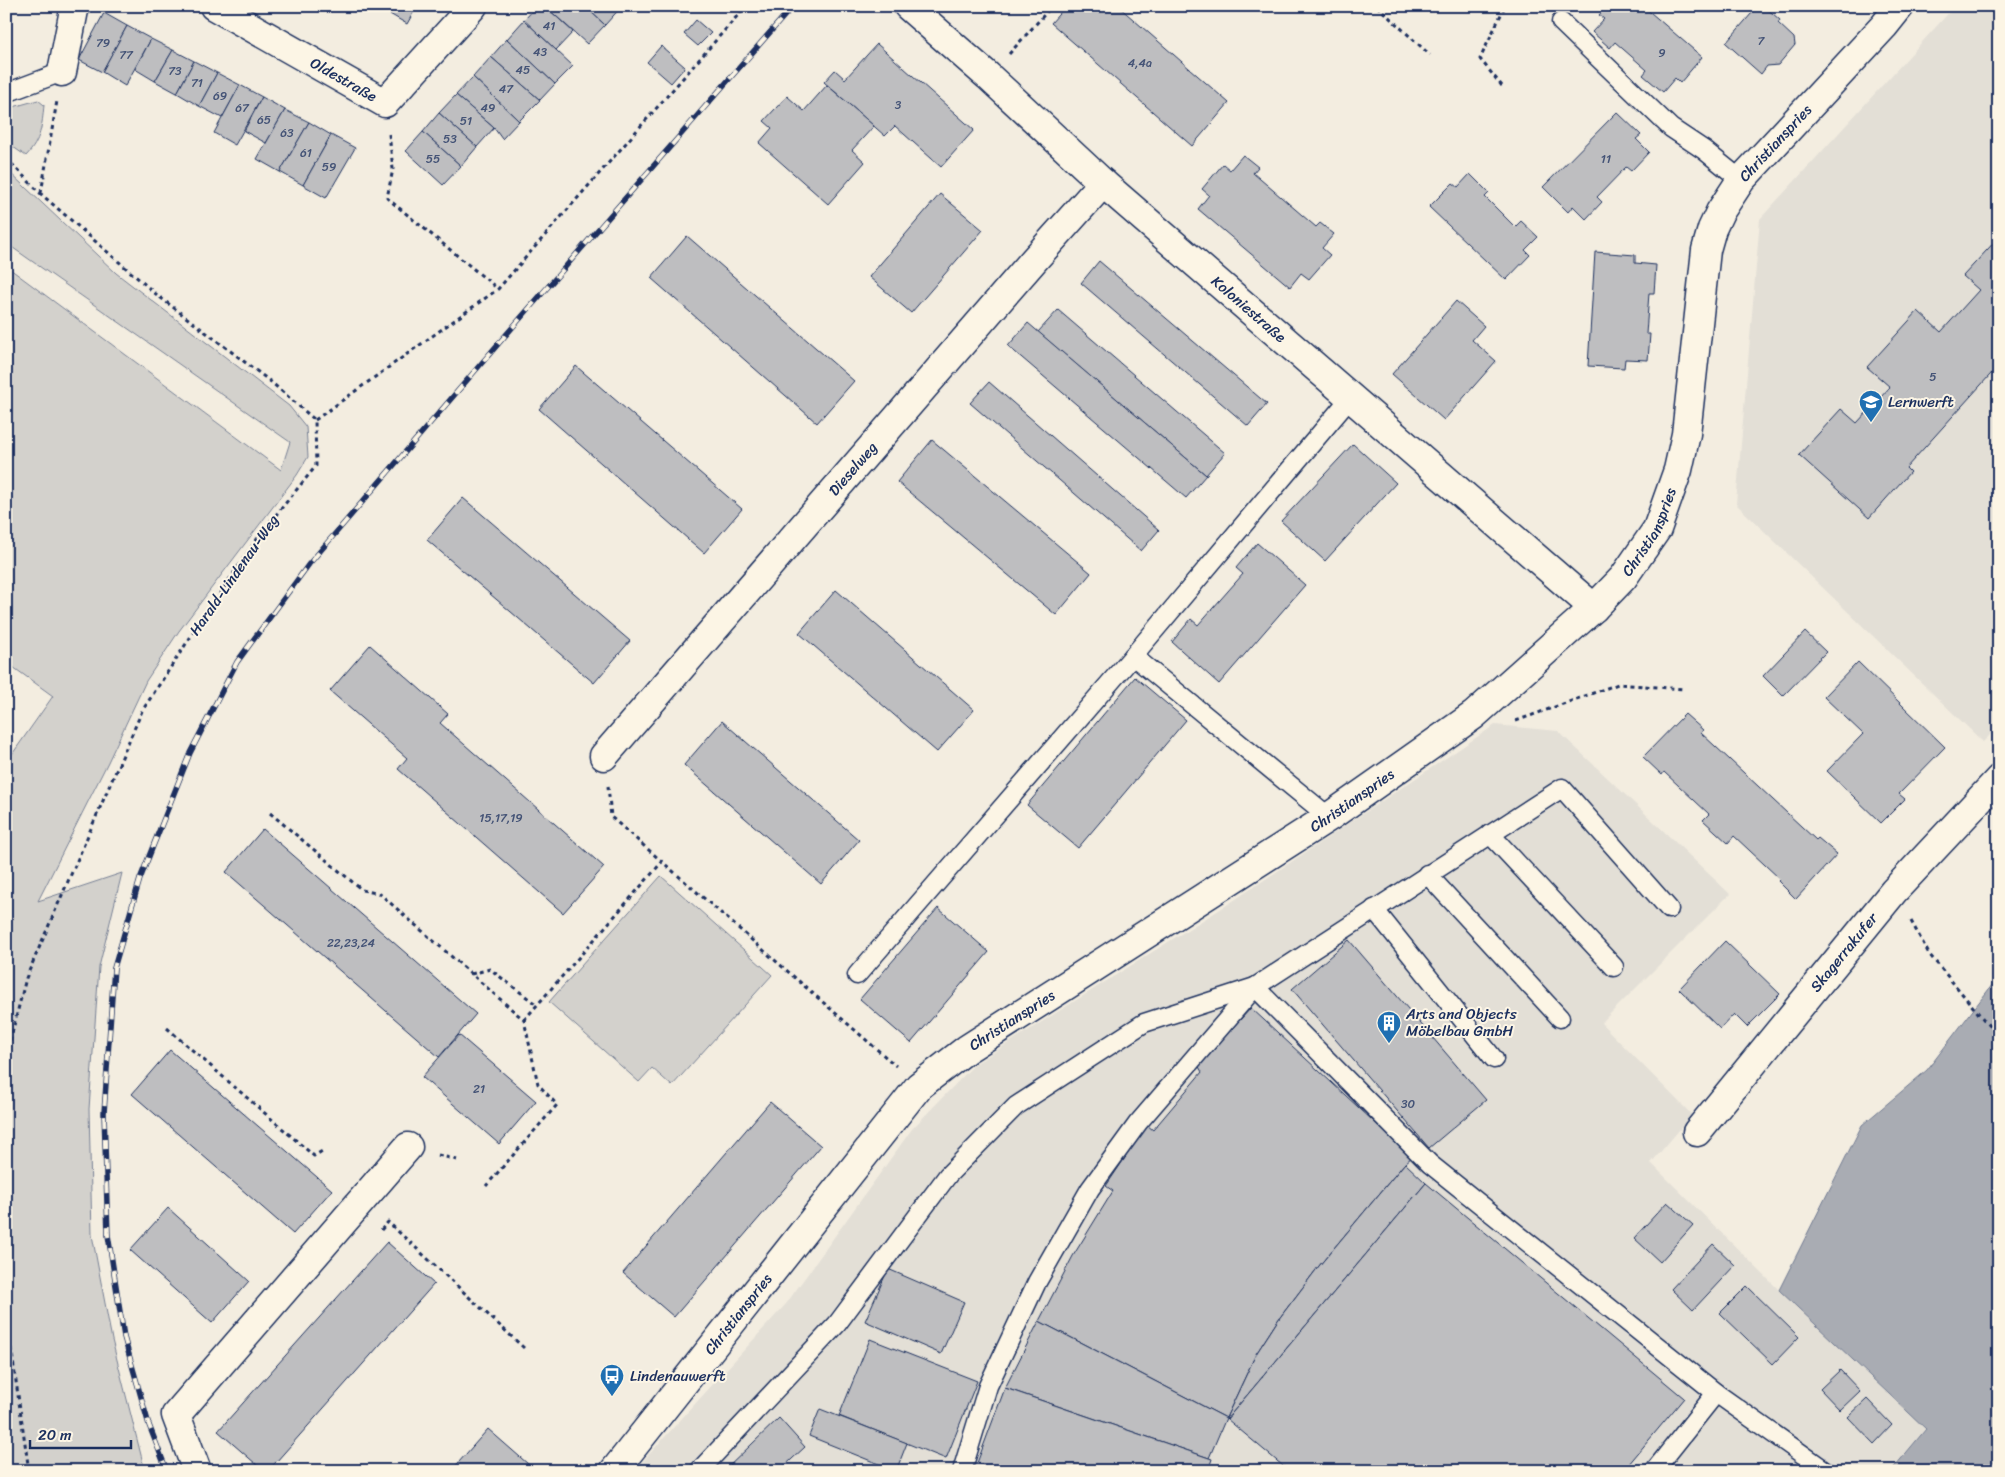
<svg xmlns="http://www.w3.org/2000/svg" width="2005" height="1477" font-family="Sriracha,sans-serif">
<rect width="100%" height="100%" fill="#f3ede0"/>
<filter id="ink" filterUnits="userSpaceOnUse"><feTurbulence type="fractalNoise" baseFrequency=".02" numOctaves="2"/><feDisplacementMap in="SourceGraphic" scale="10" xChannelSelector="R" yChannelSelector="G"/><feConvolveMatrix kernelMatrix="1 2 1 2 8 2 1 2 1" color-interpolation-filters="sRGB"/></filter>
<g filter="url(#ink)">
<g fill="#e3dfd6">
<polygon points="1955,6 1999,6 1999,726 1983,742 1736,504 1760,219"/>
<polygon points="1495,725 1558,731 1730,894 1601,1023 1692,1115 1651,1163 1779,1290 1926,1429 1891,1471 634,1471 786,1304 912,1129 975,1064 1230,903"/>
</g>
<g fill="#d3d1cc" stroke="#778095">
<path d="M38,100L44,105C42,126 41,140 26,156L6,142V109Z"/>
<polygon points="6,169 116,273 289,406 306,427 308,457 297,475 179,631 146,681 108,762 38,901 122,873 99,967 89,1109 92,1235 112,1340 145,1471 6,1471 6,763 53,696 6,662 6,266 281,470 290,442 6,243"/>
<polygon points="661,876 772,975 672,1086 652,1068 639,1082 549,1002"/>
</g>
<polygon fill="#a9acb3" stroke="#707a91" points="1999,976 1999,1471 1891,1471 1926,1429 1779,1290 1862,1125 1927,1070"/>
<g fill="#bebec0" stroke="#1b2f5e">
<polygon points="376,6 417,6 407,24"/>
<polygon points="537,6 545,6 573,32 556,50 524,20"/>
<polygon points="545,6 585,6 605,25 587,44"/>
<polygon points="585,6 622,6 605,25"/>
<polygon points="1066,6 1118,6 1229,103 1192,146 1051,23"/>
<polygon points="1607,6 1643,6 1702,57 1680,83 1675,78 1663,92 1643,75 1647,70 1615,42 1610,48 1592,32 1604,19 1599,15"/>
<polygon points="1758,6 1764,6 1780,20 1778,23 1794,38 1795,45 1778,65 1767,66 1761,74 1726,43"/>
<polygon points="1811,6 1821,6 1817,12"/>
<polygon points="104,13 127,26 102,72 79,60"/>
<polygon points="524,20 573,66 555,84 507,39"/>
<polygon points="696,20 711,33 698,46 684,34"/>
<polygon points="127,26 151,39 125,86 102,72"/>
<polygon points="151,39 173,50 155,81 135,69"/>
<polygon points="507,39 555,84 540,100 491,57"/>
<polygon points="877,44 974,130 941,167 895,126 885,136 824,82 835,70 845,79"/>
<polygon points="661,46 685,67 671,83 647,62"/>
<polygon points="173,50 194,61 177,93 155,81"/>
<polygon points="491,57 540,100 519,121 473,77"/>
<polygon points="194,61 217,73 199,106 177,93"/>
<polygon points="217,73 240,85 222,118 199,106"/>
<polygon points="473,77 519,121 502,139 494,128 456,95"/>
<polygon points="240,85 262,97 235,145 214,133"/>
<polygon points="827,85 874,126 852,150 865,162 828,204 759,143 772,128 764,121 787,96 804,111"/>
<polygon points="456,95 494,128 477,147 439,113"/>
<polygon points="262,97 285,110 266,143 244,131"/>
<polygon points="285,110 309,122 280,172 257,159"/>
<polygon points="1617,112 1641,135 1636,139 1649,152 1631,171 1626,167 1597,197 1602,202 1586,219 1573,206 1568,212 1543,187"/>
<polygon points="439,113 477,147 461,166 423,132"/>
<polygon points="309,122 331,135 303,185 280,172"/>
<polygon points="423,132 461,166 443,185 406,151"/>
<polygon points="331,135 355,148 326,198 303,185"/>
<polygon points="1243,155 1258,167 1253,173 1316,227 1320,223 1334,234 1322,248 1330,255 1309,279 1301,273 1290,287 1198,209 1209,195 1202,189 1223,164 1230,170"/>
<polygon points="1470,174 1489,193 1485,197 1515,227 1521,221 1538,237 1525,250 1530,255 1506,280 1429,207 1453,183 1458,187"/>
<polygon points="940,194 983,230 911,313 869,277"/>
<polygon points="687,236 854,381 817,423 651,278"/>
<polygon points="1999,237 1999,365 1906,468 1910,472 1869,518 1799,455 1841,409 1857,423 1890,387 1867,367 1918,311 1941,332 1979,290 1963,276"/>
<polygon points="1595,252 1635,255 1635,263 1656,265 1654,293 1649,293 1646,334 1650,334 1648,360 1625,359 1624,368 1588,366"/>
<polygon points="1099,261 1267,404 1248,426 1081,283"/>
<polygon points="1456,301 1484,326 1472,340 1496,361 1444,420 1392,374"/>
<polygon points="1058,310 1225,453 1206,475 1038,332"/>
<polygon points="1028,323 1206,475 1186,498 1008,346"/>
<polygon points="576,366 742,509 704,553 539,409"/>
<polygon points="989,382 1159,530 1141,551 970,403"/>
<polygon points="932,440 1091,573 1056,615 897,482"/>
<polygon points="1353,444 1396,483 1325,561 1281,521"/>
<polygon points="463,498 630,641 594,683 427,540"/>
<polygon points="1257,543 1305,585 1219,684 1172,642 1191,619 1198,625 1243,574 1236,568"/>
<polygon points="836,590 974,710 937,752 799,633"/>
<polygon points="1805,632 1826,652 1783,696 1763,676"/>
<polygon points="370,645 448,714 440,723 604,867 563,913 398,769 407,758 330,691"/>
<polygon points="1858,662 1945,747 1899,794 1905,799 1881,823 1827,771 1863,734 1824,697"/>
<polygon points="1135,677 1186,720 1078,848 1027,805"/>
<polygon points="1685,714 1703,730 1701,733 1816,840 1818,838 1837,854 1796,899 1778,881 1780,879 1734,836 1728,843 1703,820 1709,814 1664,772 1662,775 1643,757"/>
<polygon points="722,721 859,840 821,884 684,765"/>
<polygon points="263,829 476,1014 439,1057 226,872"/>
<polygon points="938,908 989,952 911,1043 860,999"/>
<polygon points="1349,940 1486,1100 1429,1148 1292,989"/>
<polygon points="1725,941 1780,994 1747,1027 1734,1014 1720,1029 1679,989"/>
<polygon points="1251,1008 1412,1157 1405,1163 1319,1266 1278,1320 1256,1354 1226,1418 1039,1321 1073,1256 1113,1191 1106,1186 1147,1125 1153,1130 1202,1072 1198,1065"/>
<polygon points="459,1035 536,1101 499,1144 422,1077"/>
<polygon points="170,1050 332,1190 293,1234 132,1094"/>
<polygon points="770,1102 821,1146 674,1317 623,1273"/>
<polygon points="1405,1163 1426,1183 1227,1419 1226,1418 1256,1354 1278,1320 1319,1266"/>
<polygon points="1426,1183 1684,1398 1623,1471 1289,1471 1227,1419"/>
<polygon points="1667,1202 1693,1225 1660,1262 1634,1238"/>
<polygon points="168,1208 249,1281 212,1323 130,1250"/>
<polygon points="387,1242 434,1284 268,1471 264,1471 218,1431"/>
<polygon points="1713,1244 1735,1265 1693,1310 1671,1289"/>
<polygon points="888,1269 964,1302 941,1354 865,1321"/>
<polygon points="1747,1286 1799,1337 1773,1364 1720,1313"/>
<polygon points="1039,1321 1226,1418 1209,1458 1005,1388"/>
<polygon points="870,1339 977,1381 946,1459 839,1416"/>
<polygon points="1840,1370 1860,1391 1840,1410 1820,1389"/>
<polygon points="1005,1388 1212,1459 1208,1471 999,1471 977,1463"/>
<polygon points="1867,1399 1892,1425 1874,1444 1848,1417"/>
<polygon points="820,1409 907,1443 896,1471 809,1436"/>
<polygon points="779,1418 805,1447 779,1471 724,1471"/>
<polygon points="488,1429 536,1471 451,1471"/>
</g>
<g fill="none" stroke-linecap="round" stroke-linejoin="round">
<defs>
<g id="service">
<polyline points="1561,22 1671,128 1704,150 1741,180"/>
<polyline points="6,93 62,72"/>
<polyline points="1133,656 1329,817"/>
<polyline points="1490,834 1614,967"/>
<polyline points="1427,874 1560,1018"/>
<polyline points="1374,909 1494,1059"/>
<polyline points="857,975 1133,656 1351,397"/>
<polyline points="699,1471 837,1324 948,1175 1016,1106 1144,1023 1255,987 1562,788 1669,909"/>
<polyline points="962,1471 988,1386 1037,1282 1090,1189 1138,1123 1255,987 1430,1164 1716,1393 1826,1471"/>
<polyline points="1654,1471 1716,1393"/>
</g>
<g id="minor">
<path id="s1" d="M214,6L385,103L473,6"/>
<path id="s2" d="M908,6L988,76L1103,183L1594,608"/>
<polyline points="62,72 74,10 76,6"/>
<path id="s3" d="M604,756L1034,260L1103,183"/>
<path id="s4" d="M1697,1132L1894,891L1999,779"/>
<polyline points="197,1471 176,1415 408,1147"/>
</g>
<g id="tertiary">
<path id="s5" d="M614,1471L919,1086L967,1049L1329,817L1474,715L1594,608L1623,578L1657,529L1678,470L1686,434L1706,250L1712,229L1720,212L1741,180L1884,26L1900,6"/>
</g>
</defs>
<use href="#service" stroke="#1b2f5e" stroke-width="21"/>
<use href="#minor" stroke="#1b2f5e" stroke-width="31"/>
<use href="#tertiary" stroke="#1b2f5e" stroke-width="31"/>
<g stroke="#1b2f5e" stroke-width="3" stroke-dasharray="4 4" stroke-linecap="butt">
<polyline points="1377,6 1430,55"/>
<polyline points="1009,54 1052,6"/>
<polyline points="1502,86 1480,59 1505,6"/>
<polyline points="389,134 393,169 387,198 498,289"/>
<polyline points="6,158 41,194 157,295 271,382 315,420 316,466 262,532 201,621 142,711 26,978 6,1057"/>
<polyline points="41,193 57,101"/>
<polyline points="315,420 498,289 746,6"/>
<polyline points="1516,721 1618,684 1683,689"/>
<polyline points="608,786 611,817 896,1066"/>
<polyline points="270,813 362,890 380,894 524,1020 538,1084 557,1105 486,1186"/>
<polyline points="1911,921 1929,954 1999,1038"/>
<polyline points="471,974 490,969 537,1005"/>
<polyline points="524,1020 662,862"/>
<polyline points="167,1028 314,1156 324,1150"/>
<polyline points="438,1155 457,1160"/>
<polyline points="381,1230 388,1222 524,1348"/>
<polyline points="6,1300 9,1333 29,1471"/>
</g>
<use href="#service" stroke="#fcf5e5" stroke-width="18"/>
<use href="#minor" stroke="#fcf5e5" stroke-width="28"/>
<use href="#tertiary" stroke="#fcf5e5" stroke-width="28"/>
<defs>
<polyline id="rail" points="167,1471 149,1425 124,1337 108,1235 104,1113 114,968 140,879 190,753 237,662 309,564 505,336 793,6"/>
</defs>
<use href="#rail" stroke="#1b2f5e" stroke-width="5.5"/>
<use href="#rail" stroke="#fcf5e5" stroke-width="4" stroke-dasharray="11" stroke-linecap="butt"/>
</g>
</g>
<defs>
<symbol id="school-pin" viewBox="-11 -11 22 30"><path d="M0 17L-7.5 6A9.5 9.5 0 1 1 7.5 6Z" fill="#1f6fb2" stroke="#fcf5e5"/><path d="M0-5L7-2L0 1L-7-2ZM-4 1L0 2.5L4 1V4Q0 6-4 4Z" fill="#fff"/></symbol>
<symbol id="building-pin" viewBox="-11 -11 22 30"><path d="M0 17L-7.5 6A9.5 9.5 0 1 1 7.5 6Z" fill="#1f6fb2" stroke="#fcf5e5"/><path d="M-4-6H4V6H1V3H-1V6H-4ZM-2.5-4.3h1.7v1.8h-1.7ZM.8-4.3h1.7v1.8H.8ZM-2.5-1h1.7V.8h-1.7ZM.8-1h1.7V.8H.8Z" fill="#fff"/></symbol>
<symbol id="bus-pin" viewBox="-11 -11 22 30"><path d="M0 17L-7.5 6A9.5 9.5 0 1 1 7.5 6Z" fill="#1f6fb2" stroke="#fcf5e5"/><path d="M-5-6H5V4H4V6H2V4H-2V6H-4V4H-5ZM-3.5-4V0h7V-4ZM-3.5 1.2v1.5H-2V1.2ZM2 1.2v1.5H3.5V1.2Z" fill="#fff"/></symbol>
</defs>
<g fill-rule="evenodd">
<use href="#school-pin" x="1857" y="388" width="28" height="38"/>
<use href="#building-pin" x="1375" y="1009" width="28" height="38"/>
<use href="#bus-pin" x="598" y="1362" width="28" height="38"/>
</g>
<g text-anchor="middle" dominant-baseline="central" stroke-width="4" stroke-linejoin="round" paint-order="stroke">
<g font-size="12" fill="#445376">
<text x="549" y="26">41</text>
<text x="1761" y="41">7</text>
<text x="103" y="43">79</text>
<text x="540" y="52">43</text>
<text x="1662" y="53">9</text>
<text x="126" y="55">77</text>
<text x="1140" y="63">4,4a</text>
<text x="523" y="70">45</text>
<text x="175" y="71">73</text>
<text x="197" y="83">71</text>
<text x="506" y="89">47</text>
<text x="220" y="96">69</text>
<text x="898" y="105">3</text>
<text x="242" y="108">67</text>
<text x="488" y="108">49</text>
<text x="264" y="120">65</text>
<text x="466" y="121">51</text>
<text x="287" y="133">63</text>
<text x="450" y="139">53</text>
<text x="306" y="153">61</text>
<text x="433" y="159">55</text>
<text x="1606" y="159">11</text>
<text x="329" y="167">59</text>
<text x="1933" y="377">5</text>
<text x="501" y="818">15,17,19</text>
<text x="351" y="943">22,23,24</text>
<text x="479" y="1089">21</text>
<text x="1408" y="1104">30</text>
</g>
<g font-size="15" fill="#1b2f5e" stroke="#fcf5e5">
<text stroke="none"><textPath href="#s1" startOffset="149">Oldestraße</textPath></text>
<text stroke="none"><textPath href="#s5" startOffset="1835">Christianspries</textPath></text>
<text stroke="none"><textPath href="#s2" startOffset="456">Koloniestraße</textPath></text>
<text stroke="none"><textPath href="#s3" startOffset="380">Dieselweg</textPath></text>
<text stroke="none"><textPath href="#s5" startOffset="1415">Christianspries</textPath></text>
<text transform="translate(234 575) rotate(-55)">Harald-Lindenau-Weg</text>
<text stroke="none"><textPath href="#s5" startOffset="1010">Christianspries</textPath></text>
<text stroke="none"><textPath href="#s4" startOffset="232">Skagerrakufer</textPath></text>
<text stroke="none"><textPath href="#s5" startOffset="605">Christianspries</textPath></text>
<text stroke="none"><textPath href="#s5" startOffset="200">Christianspries</textPath></text>
</g>
<g font-size="15" fill="#1b2f5e" stroke="#fcf5e5" text-anchor="start">
<text x="1888" y="402">Lernwerft</text>
<text x="1406" y="1014">Arts and Objects<tspan x="1406" dy="17">Möbelbau GmbH</tspan></text>
<text x="630" y="1376">Lindenauwerft</text>
</g>
</g>
<rect width="2005" height="1477" fill="none" stroke="#fcf5e5" stroke-width="25"/>
<rect x="12" y="12" width="1980" height="1452" fill="none" stroke="#1b2f5e" stroke-width="2" filter="url(#ink)"/>
<path d="M30 1440v8h101v-8" fill="none" stroke="#1b2f5e" stroke-width="2.5"/>
<text x="38" y="1440" font-size="15" fill="#1b2f5e" stroke="#fcf5e5" stroke-width="4" paint-order="stroke">20 m</text>
</svg>
